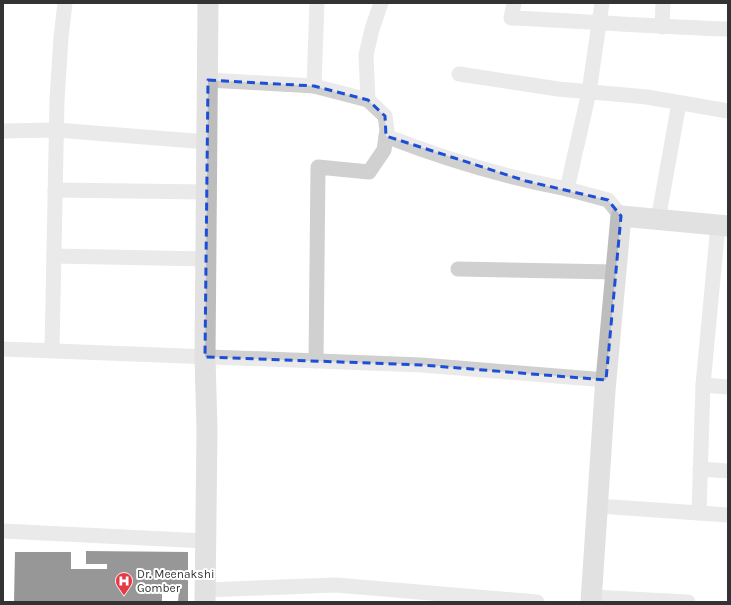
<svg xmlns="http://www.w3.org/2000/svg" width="731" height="605" font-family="Karla,sans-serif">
<rect width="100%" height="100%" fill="#fff"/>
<polygon fill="#1a1a1a" points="86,551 188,552 188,602 178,602 179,590 162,590 162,602 14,602 15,552 71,552 71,569 107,569 107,564 86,564"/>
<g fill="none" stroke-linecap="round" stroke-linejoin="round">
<g stroke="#d0d0d0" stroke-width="15">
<polyline points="317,3 314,86 368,100 366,55 372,29 381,3"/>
<path d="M514,3L511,18C584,21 656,27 728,29"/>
<polyline points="602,3 589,92 567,189 608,200 621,216"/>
<polyline points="662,27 663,3"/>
<polyline points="459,74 558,89 647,97 728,111"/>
<polyline points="208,80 314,86"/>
<polyline points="3,131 56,130 207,142"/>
<path d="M386,136C444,159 506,177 567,189"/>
<polyline points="55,190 207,192"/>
<polyline points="658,220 679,103"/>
<polyline points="54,256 206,259"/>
<polyline points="458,269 616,272"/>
<polyline points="3,349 422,365 606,380"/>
<polyline points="52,350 57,100 61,37 65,3"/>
<polyline points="316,361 318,167 369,172 384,150 387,130 385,116 368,100"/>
<polyline points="703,385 728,387"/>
<polyline points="700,469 728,471"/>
<polyline points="598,506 728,515"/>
<polyline points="699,513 703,385 718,225"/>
<polyline points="3,531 206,541"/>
<polyline points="205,590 336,585 537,602"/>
<polyline points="592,597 688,602"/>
</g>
<g stroke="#bdbdbd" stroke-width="21">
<polyline points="205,602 207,430 205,357 208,3"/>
<polyline points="591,602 605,391 621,216 728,226"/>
</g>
</g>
<path d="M0 0H731V605H0ZM208,80L314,86L368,100L385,116L386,136L526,181L608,200L621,216L606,380L422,365L205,357Z" fill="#fff" fill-opacity=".55" fill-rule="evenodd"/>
<path fill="none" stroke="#1d4ed8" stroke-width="3" stroke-dasharray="8 5" stroke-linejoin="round" d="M208,80L314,86L368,100L385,116L386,136L526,181L608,200L621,216L606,380L422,365L205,357Z"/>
<defs>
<symbol id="hospital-pin" viewBox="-11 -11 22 30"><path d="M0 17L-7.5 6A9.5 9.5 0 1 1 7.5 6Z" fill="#e63946" stroke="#fff"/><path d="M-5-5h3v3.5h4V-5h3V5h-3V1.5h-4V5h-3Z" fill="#fff"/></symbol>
</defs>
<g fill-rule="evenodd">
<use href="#hospital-pin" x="114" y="571" width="20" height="27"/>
</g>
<g text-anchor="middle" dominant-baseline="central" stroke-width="4" stroke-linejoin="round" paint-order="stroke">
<g font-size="12" fill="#333" stroke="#fff" text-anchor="start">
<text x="137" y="574">Dr. Meenakshi<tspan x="137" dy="14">Gomber</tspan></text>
</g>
</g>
<rect width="731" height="605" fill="none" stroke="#333333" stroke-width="8"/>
</svg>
